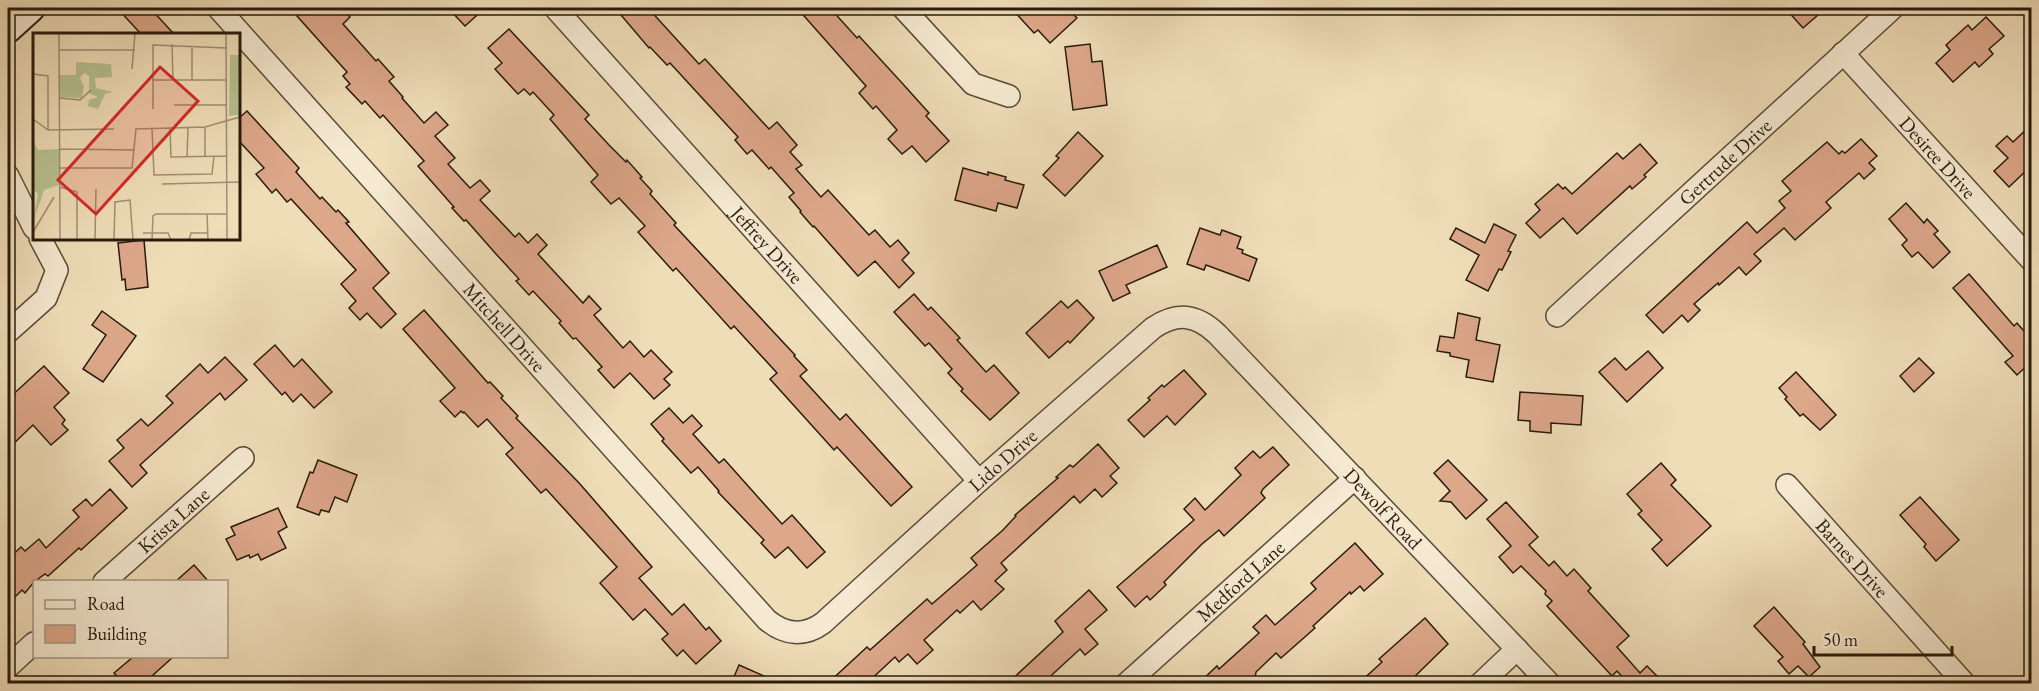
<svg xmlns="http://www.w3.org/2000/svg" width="2039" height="691" font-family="'EB Garamond',serif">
<rect width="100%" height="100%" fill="#efddb8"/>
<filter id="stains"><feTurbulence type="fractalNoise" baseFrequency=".00333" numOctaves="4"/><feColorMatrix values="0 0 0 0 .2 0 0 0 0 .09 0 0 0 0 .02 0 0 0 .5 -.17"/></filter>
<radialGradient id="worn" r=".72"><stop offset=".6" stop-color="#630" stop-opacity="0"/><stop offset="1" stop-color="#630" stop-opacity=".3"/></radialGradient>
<g fill="#dda78a" stroke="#281b0d" stroke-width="1.5">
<polygon points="117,8 150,8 174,34 141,34"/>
<polygon points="307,8 342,8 350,17 343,24 376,61 378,59 394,77 389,81 403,97 402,98 424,123 436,112 448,125 435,136 455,158 448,164 470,188 480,180 490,191 480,200 515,237 519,233 528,243 537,234 547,245 538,254 583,303 589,296 601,309 594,315 623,348 630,341 644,357 651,350 672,372 664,379 670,385 654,399 630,373 614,388 598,370 602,367 576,338 573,339 559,323 561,321 533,291 529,295 516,281 519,279 496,254 466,220 464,221 452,208 454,207 418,166 424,161 383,115 380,118 365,101 362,104 346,87 350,84 343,76 347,72 297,16"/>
<polygon points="448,8 485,8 465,26"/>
<polygon points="615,8 648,8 699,64 705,59 769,129 777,122 797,145 790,152 802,165 796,169 821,197 828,190 869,235 875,230 890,247 898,240 909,253 902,260 914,273 899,288 875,261 858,276 814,226 813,227 800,212 801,211 789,197 794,193 771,167 769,169 752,150 747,154 735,140 738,137 670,63 667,65 650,47 649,48"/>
<polygon points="797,8 830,8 857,38 859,36 902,83 929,113 926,116 949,141 926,162 912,146 902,154 888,139 897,130 876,106 873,109 859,93 866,86"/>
<polygon points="1011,8 1067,8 1077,18 1050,43 1038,30 1034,33"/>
<polygon points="1785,8 1826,8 1803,28"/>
<polygon points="1986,17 2004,36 1989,49 1993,54 1979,67 1975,62 1953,82 1936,63 1950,50 1946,45 1968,25 1972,30"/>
<polygon points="509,29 589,115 585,119 609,145 626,162 627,160 642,177 640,178 652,191 650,194 676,223 674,225 795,355 794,356 807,370 800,376 840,420 846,414 912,487 891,506 837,447 834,450 770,379 777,373 734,326 731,329 676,268 673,271 638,232 645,226 619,198 611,204 591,182 598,175 550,119 554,115 533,92 530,95 524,89 518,94 495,69 502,63 488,48"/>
<polygon points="1090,44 1092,62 1102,61 1107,105 1073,110 1065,47"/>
<polygon points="247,111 299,168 296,172 320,199 322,197 336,212 338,210 349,222 346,223 389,273 373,288 396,314 381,328 367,313 360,320 349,308 356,301 341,284 356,270 291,199 287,202 276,189 272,193 256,174 264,168 238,140 238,119"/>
<polygon points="2031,125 2031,166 2009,187 1994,171 2008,158 1996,146 2007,136 2013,142"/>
<polygon points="1078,132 1103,156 1065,196 1043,175 1059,158 1056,156"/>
<polygon points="1861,139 1877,156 1869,163 1875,169 1864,179 1859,173 1826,202 1831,208 1795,240 1784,228 1754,254 1761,261 1746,275 1739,267 1719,285 1718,283 1694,304 1700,310 1688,322 1682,315 1663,333 1646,315 1747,222 1757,233 1785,208 1779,201 1791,191 1782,181 1827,142 1839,154 1842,151 1845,153"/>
<polygon points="1640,144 1657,163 1644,175 1646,177 1632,189 1630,186 1577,234 1563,218 1540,238 1526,223 1540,210 1535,204 1558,184 1563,189 1565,187 1572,194 1617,153 1623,159"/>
<polygon points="963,168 988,175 988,172 1006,177 1005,180 1024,185 1017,208 998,203 996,211 955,200"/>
<polygon points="1906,203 1924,223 1927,219 1938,231 1934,234 1950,252 1933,268 1918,252 1912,257 1902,245 1907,240 1889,219"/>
<polygon points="1494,224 1516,235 1508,251 1511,252 1502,270 1499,269 1488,291 1466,280 1479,255 1450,239 1456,228 1485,243"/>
<polygon points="1200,228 1220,235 1222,230 1241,237 1237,248 1243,250 1242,253 1257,259 1249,281 1206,265 1204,270 1187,264"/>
<polygon points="144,240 148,287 126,290 125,279 122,280 118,243"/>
<polygon points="1157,245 1167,267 1126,285 1130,293 1113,301 1099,271"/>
<polygon points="1969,274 2014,326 2017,323 2031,339 2031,362 2017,375 2005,362 2013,356 1953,288"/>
<polygon points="914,294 928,310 931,307 960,338 957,340 986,372 994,365 1019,393 990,420 961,391 963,389 948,373 952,369 929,343 925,346 894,312"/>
<polygon points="1077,300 1094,318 1070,343 1068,341 1049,358 1026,333 1061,301 1068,308"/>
<polygon points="424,310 488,383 490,382 503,396 501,398 518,416 516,418 580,484 652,567 639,578 672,615 684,604 706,630 709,627 721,641 696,664 683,650 677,656 662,639 668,634 645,609 633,620 600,583 617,567 546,489 541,493 506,454 513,448 487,419 478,427 464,412 463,413 461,411 455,417 440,401 455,388 403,329"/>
<polygon points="102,311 136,336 103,382 83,369 106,335 92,325"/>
<polygon points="1458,313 1480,318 1476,340 1500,345 1493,382 1466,377 1469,360 1450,356 1450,353 1437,351 1440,336 1454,338"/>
<polygon points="275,345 294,367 302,359 332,392 314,408 301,394 293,402 285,392 282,395 254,364"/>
<polygon points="1648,351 1663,368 1627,402 1599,372 1615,358 1626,370"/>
<polygon points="225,357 247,380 225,400 220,393 140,465 147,473 132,487 109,461 124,448 117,440 141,419 148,426 173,403 166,396 200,364 208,373"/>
<polygon points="1919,358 1934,373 1914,392 1900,376"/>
<polygon points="44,366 69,393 54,407 65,420 62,424 68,430 51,445 33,425 8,449 8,399"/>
<polygon points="1184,370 1206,394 1175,425 1167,416 1144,437 1128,420 1150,400 1148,398 1162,385 1164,387"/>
<polygon points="1796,372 1836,415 1820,430 1803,414 1800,416 1785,399 1787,397 1779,388"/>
<polygon points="1520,392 1583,396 1581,425 1551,423 1551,433 1530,431 1530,421 1518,420"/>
<polygon points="669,408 683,423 692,415 702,426 693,434 719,463 724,459 782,524 792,515 825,552 807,568 788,547 775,558 761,543 764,540 718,492 719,491 698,467 691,473 662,441 664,439 651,424"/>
<polygon points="1098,444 1119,468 1110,476 1117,483 1102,497 1095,489 1080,503 1074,496 1001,563 1007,570 995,581 1004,589 981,610 973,601 960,613 957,610 924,640 933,650 917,664 908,654 899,662 895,657 866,684 827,684 867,647 870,650 927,599 932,604 977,565 971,558 1003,530 1016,516 1015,515 1058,478 1056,477 1070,465 1073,467"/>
<polygon points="1273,447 1289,465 1263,489 1261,493 1265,498 1224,536 1219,530 1202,544 1164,582 1166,585 1150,600 1147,596 1135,607 1117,587 1194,520 1184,509 1195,498 1205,510 1241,475 1235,468 1253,451 1260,458"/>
<polygon points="318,460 357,475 347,502 335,497 329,512 321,510 319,515 297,507 310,472 313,473"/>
<polygon points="1448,460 1487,500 1466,519 1451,502 1440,501 1450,491 1434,473"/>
<polygon points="1661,463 1676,480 1671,485 1711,526 1667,566 1652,549 1662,540 1638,514 1642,511 1627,494"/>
<polygon points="110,489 127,508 81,550 79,548 48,576 45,574 34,582 25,593 22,590 15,597 8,589 8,559 21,547 25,551 39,539 46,548 79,517 73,510 86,499 92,506"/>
<polygon points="1920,497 1959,540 1936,561 1924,547 1926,544 1900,515"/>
<polygon points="1506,502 1538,537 1529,545 1549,566 1554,561 1567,576 1574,569 1591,588 1588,591 1629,636 1617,647 1640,673 1647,666 1665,684 1629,684 1617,671 1612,676 1547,606 1552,601 1545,594 1546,591 1521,566 1513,573 1499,557 1511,546 1487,519"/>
<polygon points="278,508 287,527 278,532 286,548 261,560 258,554 250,558 249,555 237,560 226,539 235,535 231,527"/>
<polygon points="1355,543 1383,574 1364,591 1360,586 1351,594 1350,592 1313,626 1315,628 1281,658 1276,653 1256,672 1254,684 1198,684 1217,666 1219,669 1259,633 1253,627 1266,615 1275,625 1316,589 1311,583"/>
<polygon points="194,565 209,582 175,582"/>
<polygon points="1089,590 1107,610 1085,629 1098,644 1085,655 1080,649 1042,684 1007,684 1063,632 1055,621"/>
<polygon points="1774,607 1805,642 1803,644 1820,667 1809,677 1798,666 1789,674 1778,661 1783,657 1754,626"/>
<polygon points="1425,618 1448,644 1407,684 1358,684 1382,662 1379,659"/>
<polygon points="133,657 173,657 143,684 124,684 114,673"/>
<polygon points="739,665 782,684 731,684"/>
</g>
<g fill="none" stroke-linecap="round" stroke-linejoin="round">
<defs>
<g id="street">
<path id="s1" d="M218,8L767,620C785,635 804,637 823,623L979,481L1153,328C1177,312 1196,314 1217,334L1550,684"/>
<path id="s2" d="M555,8L979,481"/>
<polyline points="903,8 973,84 1009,96"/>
<path id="s3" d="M1843,53L2032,261"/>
<polyline points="8,176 34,228"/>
<path id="s4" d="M1557,316L1893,8"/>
<polyline points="8,332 46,298 57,270 40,238"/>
<path id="s5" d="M1787,485L1965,684"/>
<path id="s6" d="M104,582L243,458"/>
<polyline points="8,667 34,643"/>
<path id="s7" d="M1126,684L1355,478"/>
<polyline points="1480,684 1517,649"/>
</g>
<polyline id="secondary" points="8,28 30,8"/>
</defs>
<use href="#street" stroke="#5a4c38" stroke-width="24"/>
<use href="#secondary" stroke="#281b0d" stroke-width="32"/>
<use href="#street" stroke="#f5e9d1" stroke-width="21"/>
<use href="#secondary" stroke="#f5e9d1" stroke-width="28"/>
</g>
<g text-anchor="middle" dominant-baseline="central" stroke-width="6" stroke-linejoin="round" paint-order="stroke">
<g font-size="20" fill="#281b0d" stroke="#f5e9d1">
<text stroke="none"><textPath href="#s3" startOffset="141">Desiree Drive</textPath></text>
<text stroke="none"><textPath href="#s4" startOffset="228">Gertrude Drive</textPath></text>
<text stroke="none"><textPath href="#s2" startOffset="318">Jeffrey Drive</textPath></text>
<text stroke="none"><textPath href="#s1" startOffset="429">Mitchell Drive</textPath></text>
<text stroke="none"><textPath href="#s1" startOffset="1126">Lido Drive</textPath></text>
<text stroke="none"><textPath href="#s1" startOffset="1638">Dewolf Road</textPath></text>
<text stroke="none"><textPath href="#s6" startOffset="93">Krista Lane</textPath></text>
<text stroke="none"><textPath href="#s5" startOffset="98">Barnes Drive</textPath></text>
<text stroke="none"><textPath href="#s7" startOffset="154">Medford Lane</textPath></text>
</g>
</g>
<g transform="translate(33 33)">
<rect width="207" height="207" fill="#efddb8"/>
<path d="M197,22H207V82L196,83ZM43,29L78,31L79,44L62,45L63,55L80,59L72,61L65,76L55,73L56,67L65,64L56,60V43L51,40L47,45L51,53L49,65L27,64V42H43ZM0,108L5,117L26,116V152L11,157L0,189L5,161L0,156Z" fill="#b7c190"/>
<path fill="none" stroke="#9f8f74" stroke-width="1.5" d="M26,0L27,207M193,0L194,207M139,11L140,47M27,17H102M99,36L102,0M0,41L15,43V97M120,47H194M159,47V15M27,65L47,67L58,57M141,72H194M120,76V12L194,15M0,86L15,97L81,96M137,95L138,124L194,123M119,96L121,142L179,141L181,123M27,116L101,117M172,123V94M154,124L155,95M27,135H99L103,96L172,94L207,84M129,151L207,149M27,154L44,159V207M174,181L175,207M0,199L21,164M110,200H135L138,207M62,207L63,156M81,207L82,169L97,167L100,207M119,207L120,183L123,181H194M156,207L158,200H174"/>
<path fill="#d62828" fill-opacity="0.15" stroke="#d62828" stroke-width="3" d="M127,34L165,68L63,181L25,147Z"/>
<rect width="207" height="207" fill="none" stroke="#281b0d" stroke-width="3"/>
</g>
<rect width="2039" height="691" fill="none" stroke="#efddb8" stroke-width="30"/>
<rect x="9" y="9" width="2021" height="673" fill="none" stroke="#281b0d" stroke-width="3"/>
<rect x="15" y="15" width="2009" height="661" fill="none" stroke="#281b0d" stroke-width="1.5"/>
<rect x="33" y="580" width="195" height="78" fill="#f5e9d1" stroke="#a39783" stroke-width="1.5"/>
<rect x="45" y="600" width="30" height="9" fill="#f5e9d1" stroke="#a39783" stroke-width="1.5"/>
<text x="87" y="610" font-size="18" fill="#281b0d">Road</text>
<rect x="45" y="625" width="30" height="18" fill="#dda78a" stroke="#a39783" stroke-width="1.5"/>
<text x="87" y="640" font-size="18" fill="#281b0d">Building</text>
<path d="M1814 646v9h138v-9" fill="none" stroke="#281b0d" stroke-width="3"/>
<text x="1823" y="646" font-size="18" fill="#281b0d" stroke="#f5e9d1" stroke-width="4.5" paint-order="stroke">50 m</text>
<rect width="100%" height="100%" filter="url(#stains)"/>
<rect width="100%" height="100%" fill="url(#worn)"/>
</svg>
